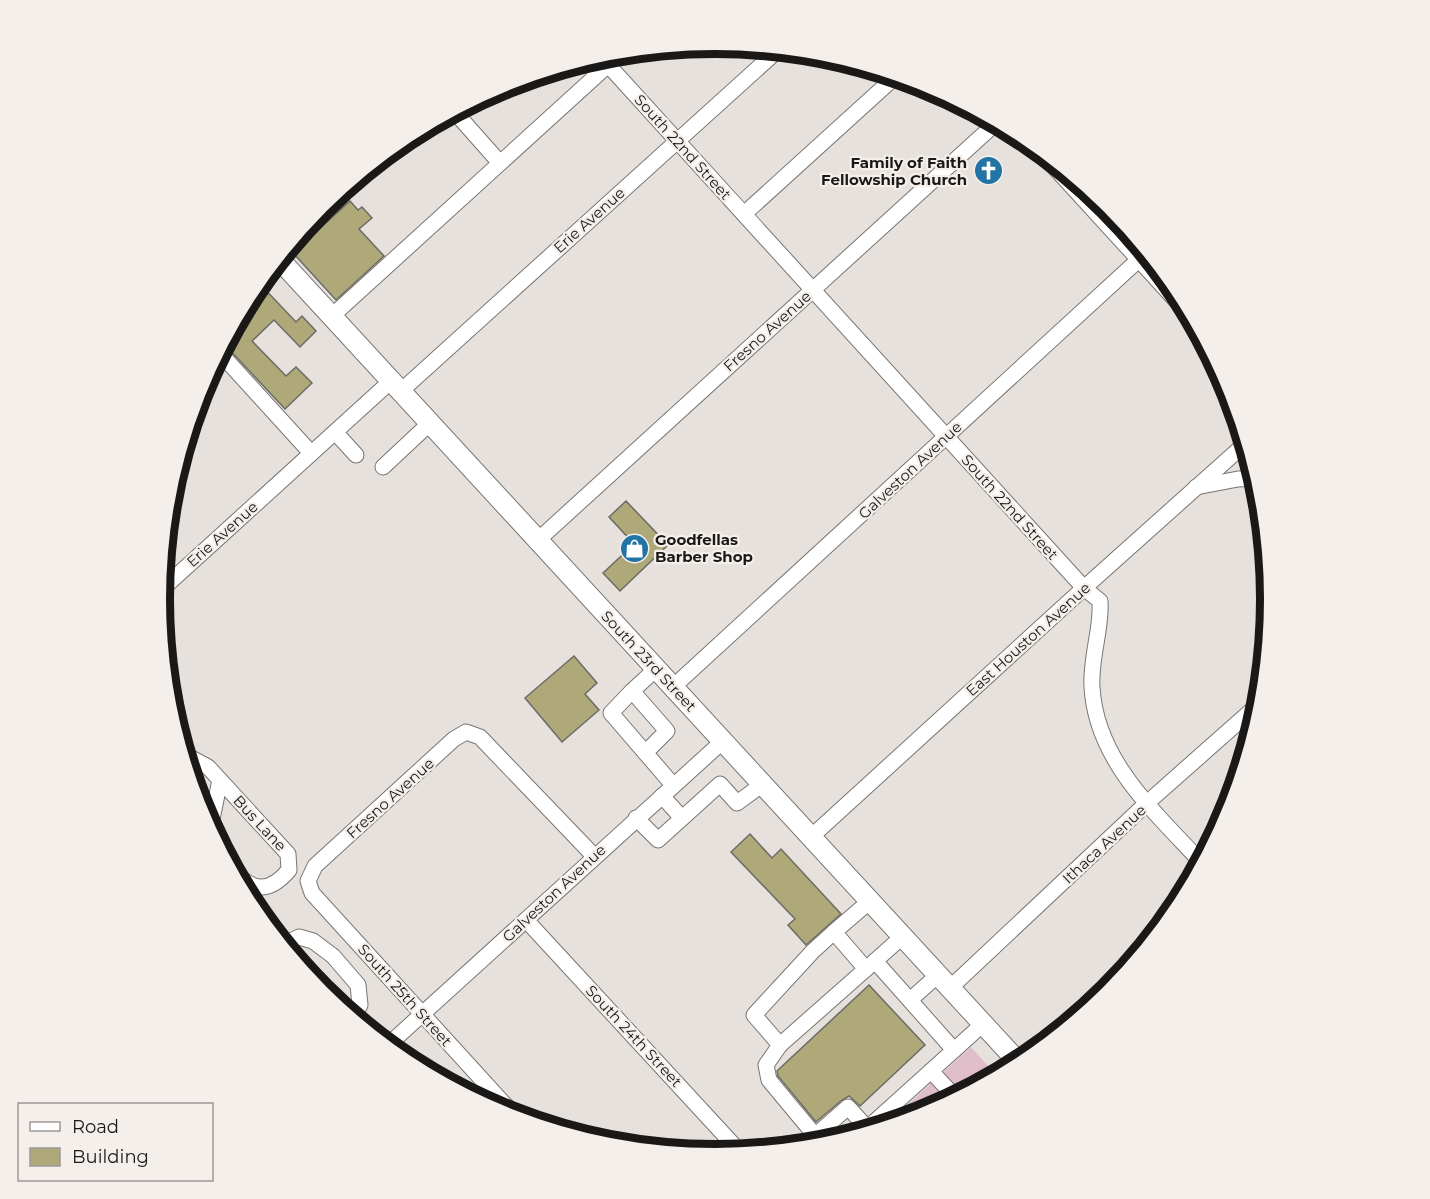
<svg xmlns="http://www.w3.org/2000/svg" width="1430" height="1199" font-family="Montserrat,sans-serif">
<rect width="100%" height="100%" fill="#e6e1dd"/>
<polygon fill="#e0bec9" points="971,1047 997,1076 927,1113 883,1127"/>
<g fill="#afa878" stroke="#6c6b66" stroke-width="1.5">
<polygon points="350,201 358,210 362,207 372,218 359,229 384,256 336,300 293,253"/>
<polygon points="259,283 296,322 302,316 316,331 300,347 274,320 252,341 286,376 296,367 312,383 285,409 224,344 253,290"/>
<polygon points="626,501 668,545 620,591 603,573 634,544 609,517"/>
<polygon points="574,656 597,683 585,694 599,710 562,742 525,698"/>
<polygon points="750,834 772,858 781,849 841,914 806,945 788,925 795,919 731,852"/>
<polygon points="869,985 925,1045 860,1106 849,1096 842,1100 816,1122 778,1076 777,1071"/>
</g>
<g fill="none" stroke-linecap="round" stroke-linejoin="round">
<defs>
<g id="minor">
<path d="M600,56L1084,588L1100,601C1102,629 1090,658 1092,687C1096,761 1155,812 1202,863"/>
<polyline points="454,111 500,163"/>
<polyline points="1034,145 1193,319"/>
<polyline points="744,214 896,76"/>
<polyline points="332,316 608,65"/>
<polyline points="220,353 311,453"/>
<polyline points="401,391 778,50"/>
<polyline points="335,432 356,455"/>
<polyline points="383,467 430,423"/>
<polyline points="1196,487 1238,479 1256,478"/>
<polyline points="538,540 996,123"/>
<polyline points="160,591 391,381"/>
<polyline points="673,687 1146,253"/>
<polyline points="632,691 656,669"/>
<polyline points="645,753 667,731 632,691 611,713 673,785"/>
<path d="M184,754L208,767L288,854L289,870C268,895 251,891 231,868"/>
<polyline points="662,796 682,818"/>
<polyline points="636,818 658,840 720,784 737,803 763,784"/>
<polyline points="210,829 220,780"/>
<polyline points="811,837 1084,588 1246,443"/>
<polyline points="526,920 741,1153"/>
<polyline points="834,932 813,951 754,1015 780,1045 875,961 954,1050"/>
<polyline points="283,945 299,937 313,941 333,956 358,985 360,1005 353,1018"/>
<polyline points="875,961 903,936"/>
<polyline points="866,969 834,932 870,901"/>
<polyline points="950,988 1147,803 1261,702"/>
<polyline points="910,1000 938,975"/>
<polyline points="780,1045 766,1065 769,1080 823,1145"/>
<polyline points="387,1046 723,741"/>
<polyline points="931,1071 956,1098"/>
<polyline points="517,1118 312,893 308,881 315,866 454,739 466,732 480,737 594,856"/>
<polyline points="861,1134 983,1024"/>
<polyline points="815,1136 848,1107 867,1128"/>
</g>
<polyline id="major" points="279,259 1020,1064"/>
</defs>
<use href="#minor" stroke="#797571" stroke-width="17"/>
<use href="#major" stroke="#797571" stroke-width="22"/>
<use href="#minor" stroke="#fff" stroke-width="15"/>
<use href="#major" stroke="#fff" stroke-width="20"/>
</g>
<defs>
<symbol id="church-disc" viewBox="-11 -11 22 22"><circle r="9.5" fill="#2274a5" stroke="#f4efea"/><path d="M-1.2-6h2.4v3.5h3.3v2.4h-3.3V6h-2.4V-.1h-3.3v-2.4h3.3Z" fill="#fff"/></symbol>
<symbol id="shop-disc" viewBox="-11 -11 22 22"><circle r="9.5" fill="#2274a5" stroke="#f4efea"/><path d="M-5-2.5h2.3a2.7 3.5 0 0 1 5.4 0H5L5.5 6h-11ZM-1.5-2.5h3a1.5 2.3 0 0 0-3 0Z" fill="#fff"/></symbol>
</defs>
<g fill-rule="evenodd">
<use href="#church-disc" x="972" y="154" width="33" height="33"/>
<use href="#shop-disc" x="618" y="532" width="33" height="33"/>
</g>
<g text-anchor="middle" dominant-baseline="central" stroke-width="4.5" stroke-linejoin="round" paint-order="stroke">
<g font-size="15" fill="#1a1917" stroke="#f4efea">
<text transform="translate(683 147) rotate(48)">South 22nd Street</text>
<text transform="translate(589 220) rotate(-42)">Erie Avenue</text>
<text transform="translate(767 331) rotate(-42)">Fresno Avenue</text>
<text transform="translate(910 470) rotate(-43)">Galveston Avenue</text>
<text transform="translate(1010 507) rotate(48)">South 22nd Street</text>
<text transform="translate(222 534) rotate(-42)">Erie Avenue</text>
<text transform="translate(1028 639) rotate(-42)">East Houston Avenue</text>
<text transform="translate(649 661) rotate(47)">South 23rd Street</text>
<text transform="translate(390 798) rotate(-42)">Fresno Avenue</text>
<text transform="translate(260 823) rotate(47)">Bus Lane</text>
<text transform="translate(1104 844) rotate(-43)">Ithaca Avenue</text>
<text transform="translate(554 893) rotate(-43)">Galveston Avenue</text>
<text transform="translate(405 995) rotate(48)">South 25th Street</text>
<text transform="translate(634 1036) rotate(47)">South 24th Street</text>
</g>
<g font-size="15" font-weight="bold" fill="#1a1917" stroke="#f4efea" text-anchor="end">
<text x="967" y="162">Family of Faith<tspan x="967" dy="17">Fellowship Church</tspan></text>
<text x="655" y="539" text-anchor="start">Goodfellas<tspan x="655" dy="17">Barber Shop</tspan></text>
</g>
</g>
<path d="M0 0H1430V1199H0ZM170 599a545 545 0 1 1 1090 0a545 545 0 1 1-1090 0Z" fill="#f4efea" fill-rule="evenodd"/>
<path fill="none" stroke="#1a1917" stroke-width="8" d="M170 599a545 545 0 1 1 1090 0a545 545 0 1 1-1090 0Z"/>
<rect x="18" y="1103" width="195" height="78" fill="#f4efea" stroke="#9d9996" stroke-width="1.5"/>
<rect x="30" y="1122" width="30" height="9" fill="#ffffff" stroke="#9d9996" stroke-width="1.5"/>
<text x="72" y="1133" font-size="18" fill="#1a1917">Road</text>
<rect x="30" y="1148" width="30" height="18" fill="#afa878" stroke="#9d9996" stroke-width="1.5"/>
<text x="72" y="1163" font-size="18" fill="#1a1917">Building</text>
</svg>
